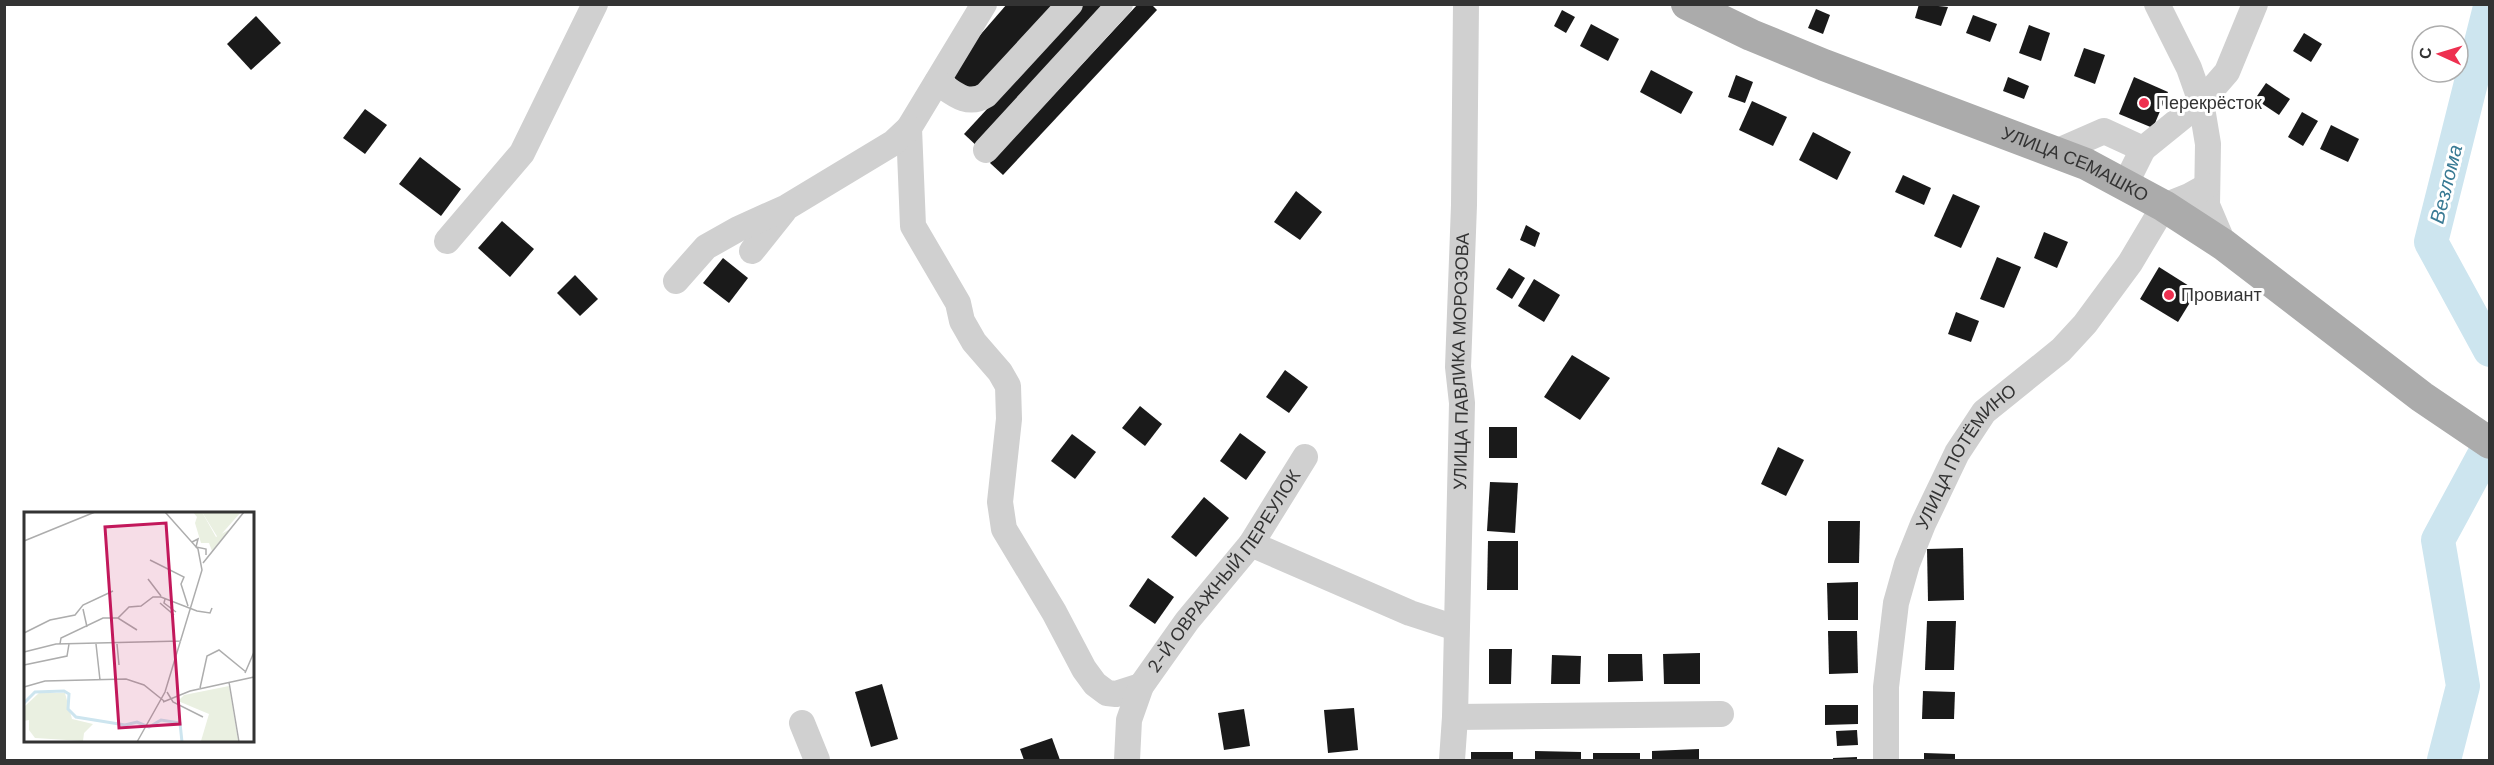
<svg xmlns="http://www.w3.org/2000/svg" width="2494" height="765" font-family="'DM Sans',sans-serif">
<rect width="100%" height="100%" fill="#fff"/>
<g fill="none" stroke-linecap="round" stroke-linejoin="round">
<g stroke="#cde5ef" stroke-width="34">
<polyline points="2490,7 2431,242 2490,350"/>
<polyline points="2444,760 2463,686 2438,540 2490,444"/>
</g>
</g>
<g fill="#1a1a1a">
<polygon points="1007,4 1061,4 975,97 948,72"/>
<polygon points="1084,4 1112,4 979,148 964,134"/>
<polygon points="1138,4 1151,4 1157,10 1003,175 990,163"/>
<polygon points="1919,4 1948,7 1941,26 1915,18"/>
<polygon points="1816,9 1830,15 1823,34 1808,28"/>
<polygon points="1562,10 1575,17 1566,33 1554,26"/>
<polygon points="1973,15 1997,24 1990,42 1966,33"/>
<polygon points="256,16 281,43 251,70 227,44"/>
<polygon points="1591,24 1619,39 1608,61 1580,46"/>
<polygon points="2029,25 2050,33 2041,61 2019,53"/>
<polygon points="2304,33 2322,44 2311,62 2293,51"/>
<polygon points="2084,48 2105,55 2095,84 2074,76"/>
<polygon points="1651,70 1693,92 1681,114 1640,92"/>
<polygon points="1736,75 1753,82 1745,103 1728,97"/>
<polygon points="2008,77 2029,86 2024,99 2003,91"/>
<polygon points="2134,77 2168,92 2153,128 2119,114"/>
<polygon points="2266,83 2290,99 2279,115 2255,99"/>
<polygon points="1752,101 1787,117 1773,146 1739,130"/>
<polygon points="365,109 387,125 365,154 343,138"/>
<polygon points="2302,112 2318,121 2303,146 2288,137"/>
<polygon points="2331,125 2359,139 2348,162 2320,149"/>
<polygon points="1813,132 1851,152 1837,180 1799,160"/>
<polygon points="420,157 461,189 441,216 399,184"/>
<polygon points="1903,175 1931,188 1924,205 1895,192"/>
<polygon points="1296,191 1322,212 1300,240 1274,222"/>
<polygon points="1953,194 1980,206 1961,248 1934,236"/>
<polygon points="502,221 534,249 510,277 478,248"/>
<polygon points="1526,225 1540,233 1535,247 1520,240"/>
<polygon points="2044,232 2068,242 2057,268 2034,258"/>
<polygon points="1997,257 2021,267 2004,308 1980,299"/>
<polygon points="723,258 748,278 729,303 703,283"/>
<polygon points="2159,267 2197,291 2178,322 2140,299"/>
<polygon points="1509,268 1525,278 1512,299 1496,289"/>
<polygon points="575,275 598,299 580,316 557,293"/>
<polygon points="1534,279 1560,295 1544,322 1518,306"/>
<polygon points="1956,312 1979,321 1971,342 1948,334"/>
<polygon points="1572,355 1610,378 1580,420 1544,397"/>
<polygon points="1285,370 1308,387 1289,413 1266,397"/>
<polygon points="1140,406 1162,424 1145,446 1122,428"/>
<rect x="1489" y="427" width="28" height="31"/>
<polygon points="1240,433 1266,452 1246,480 1220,461"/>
<polygon points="1072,434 1096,452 1075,479 1051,461"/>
<polygon points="1778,447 1804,460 1786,496 1761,484"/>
<polygon points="1490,482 1518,483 1515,533 1487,531"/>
<polygon points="1204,497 1229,518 1196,557 1171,537"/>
<polygon points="1828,521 1860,521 1859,563 1828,563"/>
<polygon points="1488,541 1518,541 1518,590 1487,590"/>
<polygon points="1963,548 1964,600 1928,601 1927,549"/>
<polygon points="1148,578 1174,597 1155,624 1129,606"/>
<polygon points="1858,582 1858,620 1828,620 1827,583"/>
<polygon points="1927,621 1956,621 1954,670 1925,670"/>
<polygon points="1828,631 1857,631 1858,673 1829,674"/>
<polygon points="1489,649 1512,649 1511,684 1489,684"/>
<polygon points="1700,653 1700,684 1664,684 1663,654"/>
<polygon points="1608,654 1642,654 1643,681 1608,682"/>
<polygon points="1552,655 1581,656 1580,684 1551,684"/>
<polygon points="882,684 898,739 871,747 855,692"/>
<polygon points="1923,691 1955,692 1954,719 1922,719"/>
<polygon points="1825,705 1858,705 1858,724 1825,725"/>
<polygon points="1354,708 1358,750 1328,753 1324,710"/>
<polygon points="1244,709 1250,746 1224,750 1218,713"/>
<polygon points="1857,730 1858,745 1837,746 1836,731"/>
<polygon points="1052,738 1060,760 1024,760 1020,749"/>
<polygon points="1699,749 1699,760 1652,760 1652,751"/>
<polygon points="1535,751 1581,752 1581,760 1535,760"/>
<rect x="1471" y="752" width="42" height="8"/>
<rect x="1593" y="753" width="47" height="7"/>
<polygon points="1924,753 1955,754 1955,760 1924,760"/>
<polygon points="1857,757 1857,760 1833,760 1833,758"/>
</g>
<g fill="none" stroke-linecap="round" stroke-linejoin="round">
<g stroke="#d0d0d0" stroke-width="26">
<polyline points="984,4 909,128 913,226 958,303 962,321 974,342 1000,372 1008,386 1009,419 1000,502 1004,529 1054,612 1084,669 1095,684 1107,693 1116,694 1141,686"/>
<polyline points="2157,4 2189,68 2201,102 2208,144 2207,205 2224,245"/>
<path d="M937,82C953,93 967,107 986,95L1070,4"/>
<polyline points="986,150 1120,4"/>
<polyline points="2056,152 2104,131 2143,149 2201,102 2227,72 2255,4"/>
<polyline points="2125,185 2143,149"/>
<polyline points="447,241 522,153 595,4"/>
<polyline points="752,251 784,211"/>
<polyline points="676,281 706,247 738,229 787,207 893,143 909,128"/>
<polyline points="1251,544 1410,613 1456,628"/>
<polyline points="1455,717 1721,714"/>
<polyline points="802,723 817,760"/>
<path id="s1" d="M1127,760L1129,720L1141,686L1187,621L1251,544L1305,457"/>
<path id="s2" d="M1452,760L1455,717L1462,403L1458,367L1464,205L1466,4"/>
<path id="s3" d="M1886,760V687L1896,603L1907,564L1923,524L1957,453L1984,412L2061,350L2085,324L2130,263L2164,206L2189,196L2207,186"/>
</g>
<path stroke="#ababab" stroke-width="32" id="s4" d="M1687,4L1751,35L1824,65L2086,164L2164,206L2224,245L2422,397L2490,443"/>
</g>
<g fill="#ee3050" stroke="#fff" stroke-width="2">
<circle cx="2144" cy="103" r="6"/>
<circle cx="2169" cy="295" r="6"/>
</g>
<g text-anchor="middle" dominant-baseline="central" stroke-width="6" stroke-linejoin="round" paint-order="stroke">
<g font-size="18" fill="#333" stroke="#fff" text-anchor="start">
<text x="2156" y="103">Перекрёсток</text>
<text x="2181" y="295">Провиант</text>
</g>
<g font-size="18" fill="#333" stroke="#fff">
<text stroke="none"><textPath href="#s4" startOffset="420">УЛИЦА СЕМАШКО</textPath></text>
<text stroke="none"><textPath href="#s2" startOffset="399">УЛИЦА ПАВЛИКА МОРОЗОВА</textPath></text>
<text stroke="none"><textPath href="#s3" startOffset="322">УЛИЦА ПОТЁМИНО</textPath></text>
<text stroke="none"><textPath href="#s1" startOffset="218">2-Й ОВРАЖНЫЙ ПЕРЕУЛОК</textPath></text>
</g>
<g font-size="20" font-style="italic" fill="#397a94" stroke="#fff">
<text transform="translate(2446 184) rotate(-76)">Везлома</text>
</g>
</g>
<g transform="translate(24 512)">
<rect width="230" height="230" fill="#fff"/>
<path d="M178,0H217L194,26ZM205,174L214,229H177L185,202L154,189L160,183ZM15,181H41L48,207L69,212L60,221L59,229L11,226L5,218V208L0,209V195Z" fill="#eaf0e1"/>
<path d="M169,0H178L192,25L206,17L188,39L185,31H177L171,11L173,5Z" fill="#eaf0e1"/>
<path fill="none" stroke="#cde5ef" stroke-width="3" d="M0,191L11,180L40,179L45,182L44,197L52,205L101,213L113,210L125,215L137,208L156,211L158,230"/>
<path fill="none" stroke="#adadad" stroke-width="1.5" d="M0,29L71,0M168,30L174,27L172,35L182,37V43M126,48L160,65L157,72L164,94M179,51L220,0M124,67L137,84M141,87L140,91L152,100M136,91L150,103M59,97L63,115M94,106L105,95L117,94L129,85H137L173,99L186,101L188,96M0,121L26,108L51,103L59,93L89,79M36,132L37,126L79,106H94L113,118M72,132L76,168M93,132L95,153M0,140L32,132L157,129M0,153L43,144L45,132M221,161L230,140M205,170L215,230M0,175L21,169L102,167L120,173L140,189M176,176L183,144L195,138L222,160M143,180L149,190L179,205M139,190L166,179L230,165M113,230L141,180L178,58L174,37L141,0"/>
<path fill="#c2185b" fill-opacity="0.15" stroke="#c2185b" stroke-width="3" d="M142,11L156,212L95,216L81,15Z"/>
<rect width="230" height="230" fill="none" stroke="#333" stroke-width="3"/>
</g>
<rect width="2494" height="765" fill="none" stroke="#333333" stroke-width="12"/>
<g transform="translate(2440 54) rotate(274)"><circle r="28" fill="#ffffff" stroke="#adadad" stroke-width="1.5"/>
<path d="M0-4.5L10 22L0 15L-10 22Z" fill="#ee3050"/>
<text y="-9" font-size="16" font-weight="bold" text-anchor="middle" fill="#333333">С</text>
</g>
</svg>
